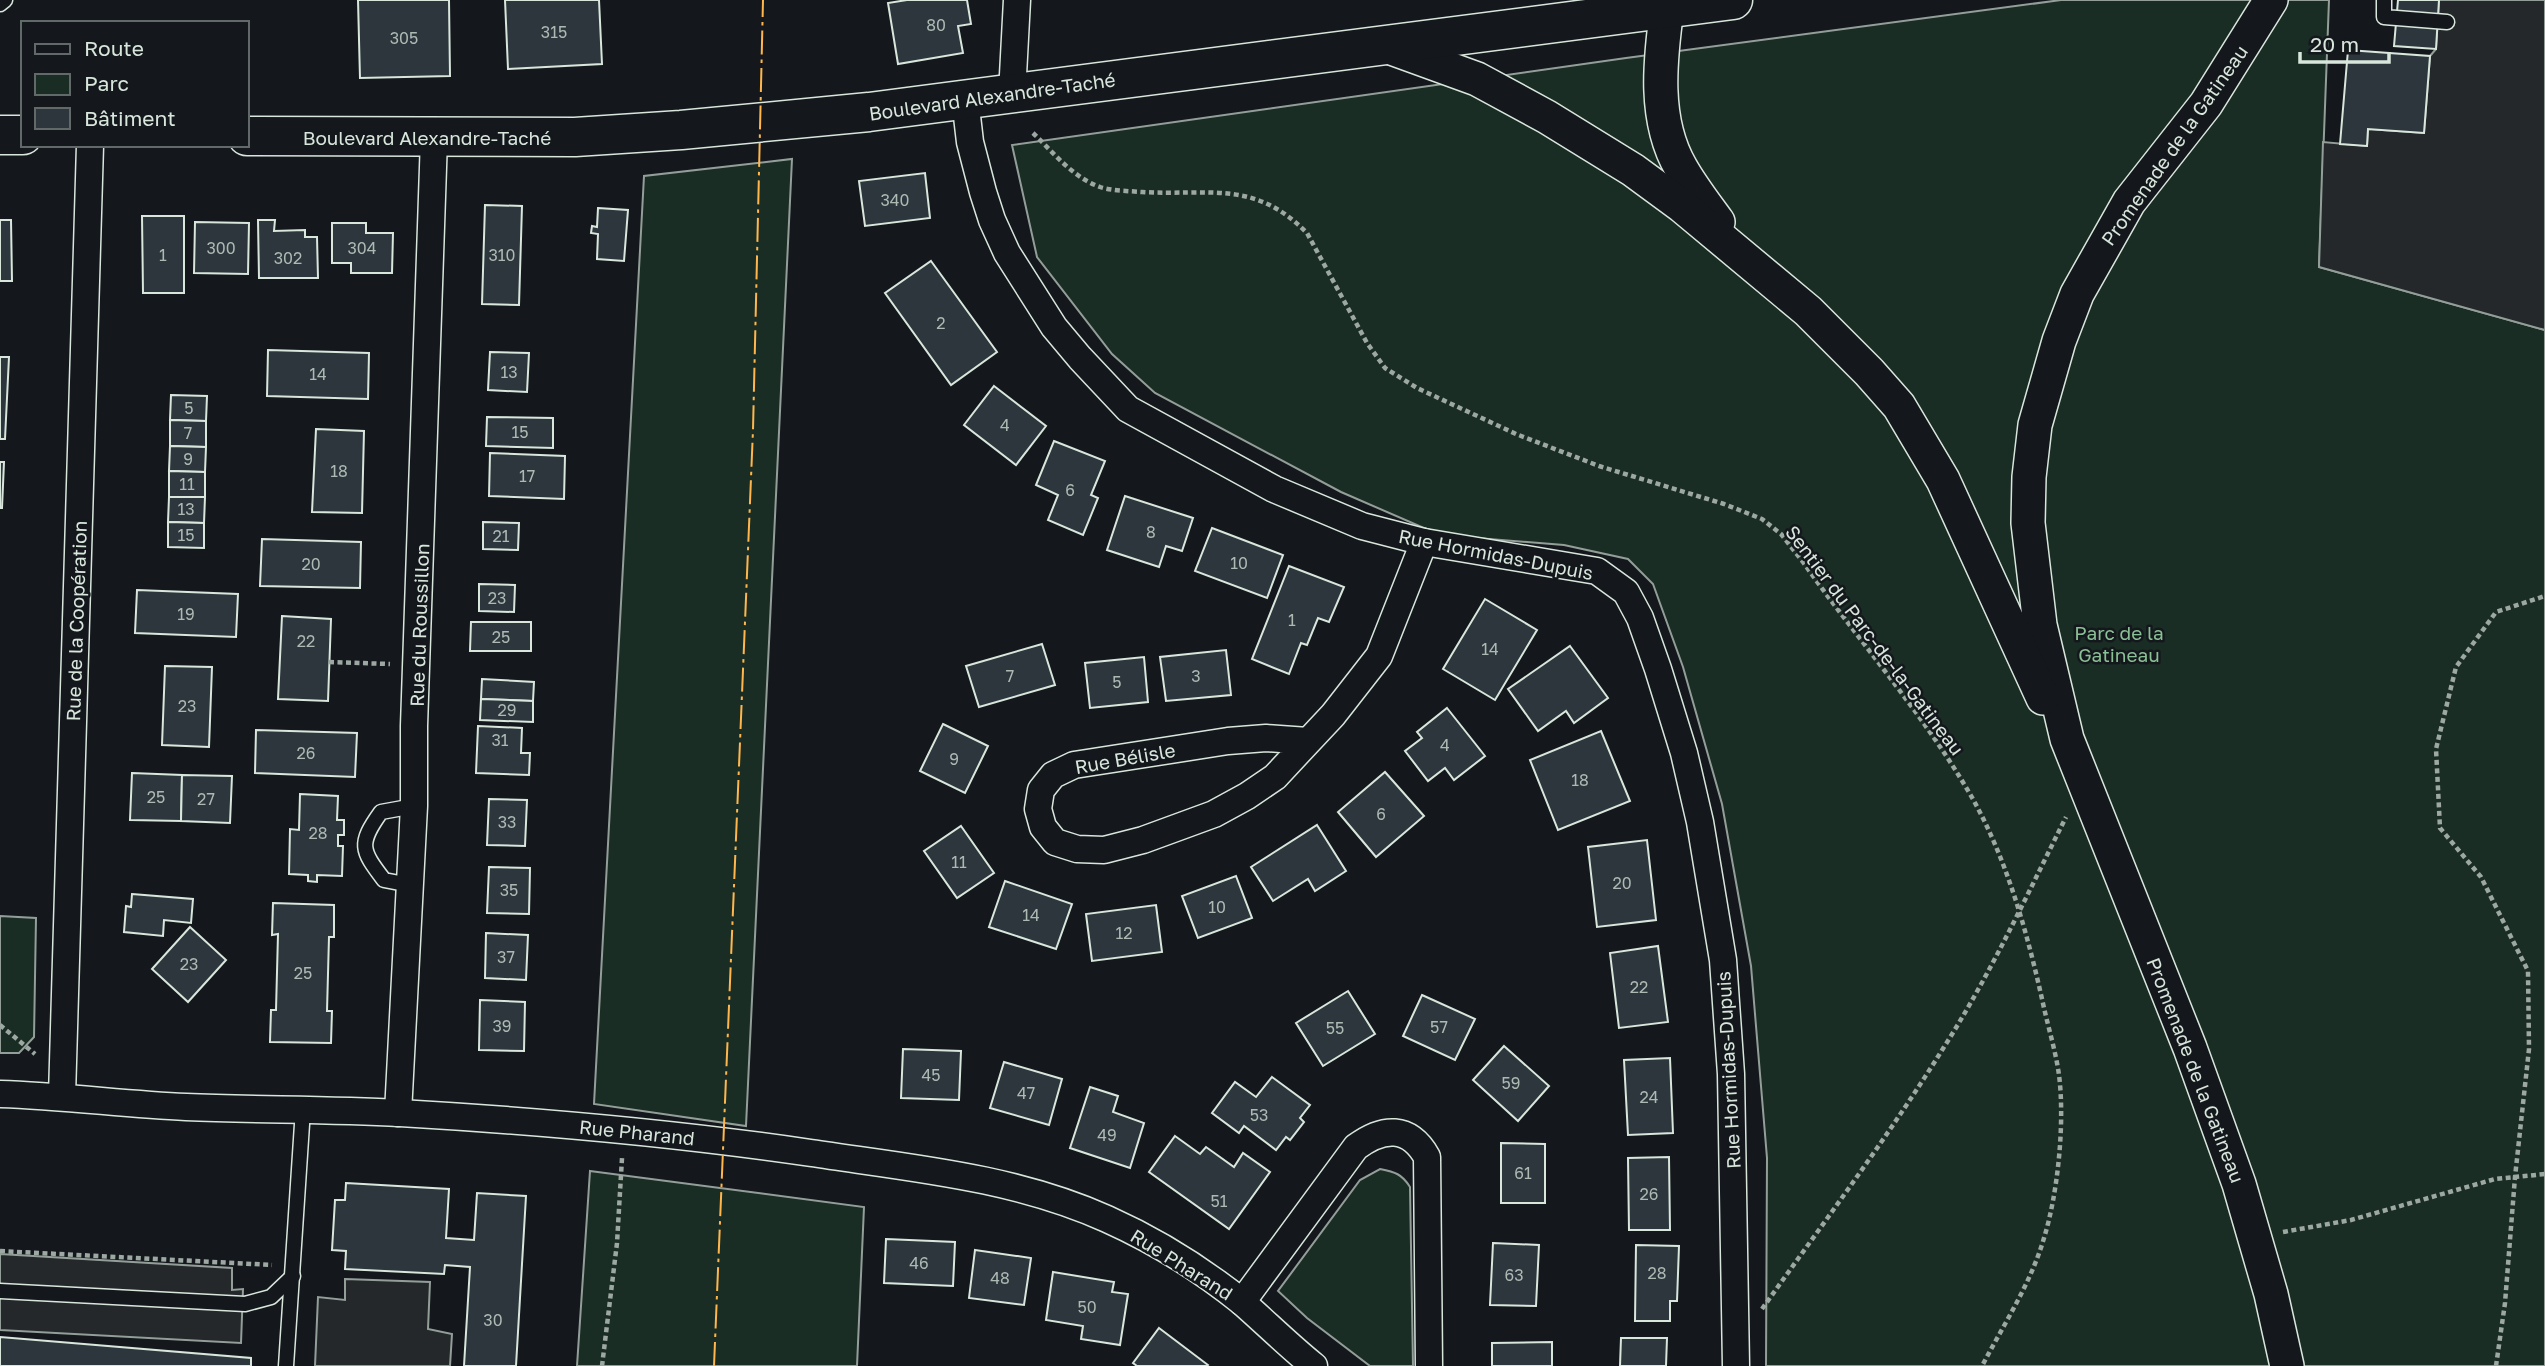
<svg xmlns="http://www.w3.org/2000/svg" width="2545" height="1366" font-family="'Golos Text',sans-serif">
<rect width="100%" height="100%" fill="#14181c"/>
<g fill="#1a2d24" stroke="#939e99" stroke-width="2">
<polygon points="2061,0 2329,0 2319,267 2545,330 2545,1366 1766,1366 1767,1158 1751,966 1722,804 1683,667 1653,584 1628,559 1564,545 1440,535 1341,492 1155,393 1112,354 1037,257 1012,145 1626,58"/>
<polygon points="792,159 746,1126 594,1104 644,176"/>
<polygon points="0,916 36,918 34,1037 19,1053 0,1053"/>
<path d="M1380,1169C1395,1172 1402,1174 1410,1187L1413,1366H1370L1307,1318L1278,1291L1360,1180Z"/>
<polygon points="590,1171 864,1207 857,1366 577,1366"/>
</g>
<g fill="#24282b" stroke="#939e99" stroke-width="2">
<polygon points="2439,0 2545,0 2545,330 2319,267 2323,142 2367,146 2368,129 2424,133 2430,56 2436,49"/>
<polygon points="0,1254 232,1268 232,1290 243,1289 241,1343 0,1330"/>
<polygon points="345,1279 430,1282 428,1329 452,1334 450,1366 315,1366 318,1297 345,1300"/>
</g>
<g fill="#2c363c" stroke="#d8e6dc" stroke-width="2">
<polygon points="358,0 449,0 450,76 360,78"/>
<polygon points="505,0 599,0 602,64 508,69"/>
<polygon points="907,0 967,0 971,24 958,26 963,53 898,64 888,3"/>
<polygon points="2398,0 2439,0 2436,49 2394,46"/>
<polygon points="2348,50 2430,56 2424,133 2368,129 2367,146 2340,144"/>
<polygon points="925,173 930,218 865,226 859,181"/>
<polygon points="485,205 522,206 519,305 482,304"/>
<polygon points="598,208 628,210 624,261 597,259 598,234 591,233 592,226 597,227"/>
<polygon points="142,216 184,216 184,293 143,293"/>
<polygon points="0,220 11,220 12,281 0,281"/>
<polygon points="258,220 275,220 274,231 305,230 305,237 317,237 318,278 259,278"/>
<polygon points="195,222 249,223 248,274 194,273"/>
<polygon points="332,223 366,223 366,233 393,233 392,273 351,273 351,263 332,263"/>
<polygon points="931,261 997,352 951,385 885,293"/>
<polygon points="268,350 369,353 368,399 267,396"/>
<polygon points="490,352 529,353 527,392 488,390"/>
<polygon points="0,357 9,357 5,439 0,439"/>
<polygon points="994,386 1046,426 1016,465 964,425"/>
<polygon points="171,395 207,396 206,421 170,420"/>
<polygon points="487,417 553,418 553,448 486,446"/>
<polygon points="170,420 206,421 206,447 170,446"/>
<polygon points="316,429 364,431 362,513 312,512"/>
<polygon points="1054,441 1105,461 1091,495 1098,498 1083,535 1048,520 1058,495 1036,485"/>
<polygon points="170,446 206,447 205,472 169,471"/>
<polygon points="490,453 565,456 564,499 489,496"/>
<polygon points="0,462 4,462 2,508 0,508"/>
<polygon points="169,471 205,472 205,497 169,497"/>
<polygon points="1125,496 1193,518 1182,551 1166,546 1159,567 1107,550"/>
<polygon points="169,497 205,497 204,523 168,522"/>
<polygon points="168,522 204,523 204,548 168,547"/>
<polygon points="483,522 519,523 518,550 483,549"/>
<polygon points="1212,528 1283,555 1267,598 1195,571"/>
<polygon points="262,539 361,542 360,588 260,586"/>
<polygon points="1289,566 1344,587 1329,622 1318,618 1307,645 1301,643 1289,674 1252,659"/>
<polygon points="479,584 515,585 514,612 479,611"/>
<polygon points="137,590 238,594 236,637 135,633"/>
<polygon points="1485,599 1537,630 1495,700 1443,669"/>
<polygon points="282,616 331,619 328,701 278,699"/>
<polygon points="471,622 531,622 531,651 470,651"/>
<polygon points="1042,644 1055,685 979,707 966,666"/>
<polygon points="1570,646 1608,698 1574,723 1566,711 1538,731 1508,689"/>
<polygon points="1226,650 1231,695 1166,701 1160,657"/>
<polygon points="1144,657 1148,702 1090,708 1085,663"/>
<polygon points="165,666 212,667 209,747 162,745"/>
<polygon points="482,679 534,682 533,701 481,699"/>
<polygon points="481,699 533,701 533,722 480,720"/>
<polygon points="1447,708 1485,756 1454,780 1445,768 1428,781 1405,751 1422,738 1417,732"/>
<polygon points="943,724 988,746 965,793 920,771"/>
<polygon points="478,726 522,728 521,753 530,753 529,775 476,773"/>
<polygon points="256,730 357,733 355,777 255,773"/>
<polygon points="1601,731 1630,801 1558,830 1530,760"/>
<polygon points="1385,772 1424,816 1376,857 1338,812"/>
<polygon points="132,773 182,775 181,821 130,820"/>
<polygon points="182,775 232,776 230,823 181,821"/>
<polygon points="300,794 338,796 337,820 344,820 344,835 338,835 338,846 343,846 342,876 317,875 317,882 308,881 308,875 289,874 290,829 299,830"/>
<polygon points="489,799 527,800 525,846 487,845"/>
<polygon points="1317,825 1346,871 1315,891 1308,879 1273,901 1251,867"/>
<polygon points="961,826 994,873 957,898 924,851"/>
<polygon points="1647,840 1656,920 1597,927 1588,847"/>
<polygon points="489,867 530,868 529,914 487,913"/>
<polygon points="1236,876 1252,918 1198,938 1182,896"/>
<polygon points="1005,881 1072,904 1056,949 989,927"/>
<polygon points="132,894 193,899 191,923 164,920 163,936 124,932 126,906 131,907"/>
<polygon points="273,903 334,905 334,937 329,937 327,1011 332,1011 331,1043 270,1042 271,1010 276,1010 278,934 272,935"/>
<polygon points="1156,905 1162,952 1092,961 1086,914"/>
<polygon points="190,927 226,960 188,1002 152,969"/>
<polygon points="486,933 528,935 526,980 485,978"/>
<polygon points="1658,946 1668,1022 1619,1028 1610,953"/>
<polygon points="1348,991 1375,1034 1323,1066 1296,1023"/>
<polygon points="1422,995 1475,1019 1455,1060 1403,1036"/>
<polygon points="480,1000 525,1002 524,1051 479,1050"/>
<polygon points="1504,1046 1549,1086 1518,1121 1473,1080"/>
<polygon points="903,1049 961,1051 959,1100 901,1098"/>
<polygon points="1670,1058 1673,1133 1628,1135 1624,1060"/>
<polygon points="1004,1062 1062,1079 1049,1125 990,1108"/>
<polygon points="1272,1077 1310,1105 1300,1118 1304,1122 1290,1140 1286,1137 1276,1150 1244,1126 1239,1133 1212,1113 1235,1082 1256,1097"/>
<polygon points="1090,1087 1118,1096 1113,1112 1144,1123 1130,1168 1070,1148"/>
<polygon points="1175,1136 1200,1154 1206,1147 1234,1167 1243,1153 1270,1172 1229,1229 1149,1172"/>
<polygon points="1501,1143 1545,1144 1545,1203 1501,1203"/>
<polygon points="1669,1157 1670,1230 1629,1230 1628,1158"/>
<polygon points="346,1183 449,1189 446,1238 474,1240 477,1193 526,1196 516,1366 464,1366 470,1267 445,1265 444,1274 345,1269 346,1251 332,1250 335,1200 345,1200"/>
<polygon points="886,1239 955,1242 953,1286 884,1283"/>
<polygon points="1493,1243 1539,1245 1536,1306 1490,1305"/>
<polygon points="1636,1245 1679,1246 1677,1301 1670,1301 1670,1321 1635,1321"/>
<polygon points="975,1250 1031,1258 1024,1305 969,1298"/>
<polygon points="1053,1272 1114,1282 1112,1292 1128,1294 1120,1345 1081,1339 1083,1326 1046,1320"/>
<polygon points="1159,1328 1208,1365 1207,1366 1137,1366 1133,1363"/>
<polygon points="0,1337 251,1358 251,1366 0,1366"/>
<polygon points="1621,1338 1667,1338 1666,1366 1620,1366"/>
<polygon points="1552,1342 1552,1366 1492,1366 1492,1343"/>
</g>
<g fill="none" stroke-linecap="round" stroke-linejoin="round">
<defs>
<g id="service">
<polyline points="2384,0 2384,17 2447,22"/>
<polyline points="0,4 5,0"/>
<path d="M410,885L384,880C361,850 358,844 381,812L414,806"/>
<polyline points="0,1291 245,1304 271,1297 293,1276"/>
<polyline points="286,1366 303,1109"/>
</g>
<g id="minor">
<polyline points="1012,94 1017,0"/>
<polyline points="965,99 970,142 983,192 992,220 1007,253 1054,327 1080,358 1128,409 1274,489 1362,526 1424,542 1597,571 1626,592 1640,618 1658,669 1684,753 1700,822 1723,960 1731,1074 1736,1366"/>
<polyline points="1308,741 1266,738 1228,741 1074,765 1053,775 1041,790 1038,809 1043,827 1055,842 1077,849 1104,850 1143,840 1214,814 1247,796 1275,777 1333,715 1379,656 1424,542"/>
<path d="M0,1094C62,1096 124,1104 186,1107C257,1110 328,1109 400,1113C538,1121 675,1133 811,1153C911,1168 1014,1177 1107,1219C1154,1240 1202,1270 1242,1302C1266,1323 1289,1346 1314,1366"/>
<polyline points="62,1096 90,145"/>
<polyline points="398,1113 414,806 414,726 434,138"/>
<path d="M1242,1302L1356,1147C1383,1127 1409,1125 1427,1157L1429,1366"/>
</g>
<g id="tertiary">
<polyline points="2271,0 2206,104 2129,202 2077,294 2059,341 2035,425 2029,477 2028,523 2040,625 2067,739 2190,1048 2239,1184 2271,1294 2287,1366"/>
<path d="M1667,8C1660,60 1653,120 1681,168C1691,186 1705,204 1718,222"/>
<polyline points="1386,46 1477,79 1547,117 1633,170 1682,206 1808,311 1869,372 1899,406 1943,480 2043,698"/>
</g>
<g id="secondary">
<polyline points="0,135 23,135"/>
<polyline points="247,136 575,137 681,130 869,112 1733,0"/>
</g>
</defs>
<use href="#service" stroke="#d8e6dc" stroke-width="17"/>
<use href="#minor" stroke="#d8e6dc" stroke-width="29"/>
<use href="#tertiary" stroke="#d8e6dc" stroke-width="36"/>
<use href="#secondary" stroke="#d8e6dc" stroke-width="41"/>
<g stroke="#9da8a2" stroke-width="4.5" stroke-dasharray="5 3.5" stroke-linecap="butt">
<path d="M1033,133C1053,152 1072,177 1100,187C1112,191 1129,191 1142,192C1209,196 1254,179 1307,233L1367,343L1385,368L1417,388L1516,434L1599,466L1724,504L1762,519L1781,534L1803,562C1857,639 1922,712 1970,794C2007,858 2028,935 2044,1008C2049,1030 2056,1053 2059,1075C2065,1122 2058,1193 2044,1238C2031,1283 2004,1324 1982,1366"/>
<polyline points="329,662 390,664"/>
<polyline points="0,1025 35,1054"/>
<polyline points="2283,1232 2351,1220 2495,1179 2545,1174"/>
<polyline points="0,1251 272,1265"/>
<path d="M1762,1309C1824,1222 1888,1137 1944,1047C1990,975 2028,893 2066,817"/>
<polyline points="602,1366 617,1243 622,1158"/>
<polyline points="2496,1366 2505,1303 2515,1177 2529,1049 2528,971 2481,877 2440,828 2436,749 2456,667 2496,612 2545,596"/>
</g>
<use href="#service" stroke="#14181c" stroke-width="14"/>
<use href="#minor" stroke="#14181c" stroke-width="26"/>
<use href="#tertiary" stroke="#14181c" stroke-width="33"/>
<use href="#secondary" stroke="#14181c" stroke-width="38"/>
<polyline stroke="#ffb74d" stroke-width="2" stroke-dasharray="24 5 3.5 5" stroke-linecap="butt" points="714,1366 753,430 763,0"/>
</g>
<g text-anchor="middle" dominant-baseline="central" stroke-width="5" stroke-linejoin="round" paint-order="stroke">
<g font-size="16" fill="#adbab4">
<text x="936" y="25">80</text>
<text x="554" y="32">315</text>
<text x="404" y="38">305</text>
<text x="895" y="200">340</text>
<text x="221" y="248">300</text>
<text x="362" y="248">304</text>
<text x="163" y="255">1</text>
<text x="502" y="255">310</text>
<text x="288" y="258">302</text>
<text x="941" y="323">2</text>
<text x="509" y="372">13</text>
<text x="318" y="374">14</text>
<text x="189" y="408">5</text>
<text x="1005" y="425">4</text>
<text x="520" y="432">15</text>
<text x="188" y="433">7</text>
<text x="188" y="459">9</text>
<text x="339" y="471">18</text>
<text x="527" y="476">17</text>
<text x="187" y="484">11</text>
<text x="1070" y="490">6</text>
<text x="186" y="509">13</text>
<text x="1151" y="532">8</text>
<text x="186" y="535">15</text>
<text x="501" y="536">21</text>
<text x="1239" y="563">10</text>
<text x="311" y="564">20</text>
<text x="497" y="598">23</text>
<text x="186" y="614">19</text>
<text x="1292" y="620">1</text>
<text x="501" y="637">25</text>
<text x="306" y="641">22</text>
<text x="1490" y="649">14</text>
<text x="1010" y="676">7</text>
<text x="1196" y="676">3</text>
<text x="1117" y="682">5</text>
<text x="187" y="706">23</text>
<text x="507" y="710">29</text>
<text x="500" y="740">31</text>
<text x="1445" y="745">4</text>
<text x="306" y="753">26</text>
<text x="954" y="759">9</text>
<text x="1580" y="780">18</text>
<text x="156" y="797">25</text>
<text x="206" y="799">27</text>
<text x="1381" y="814">6</text>
<text x="507" y="822">33</text>
<text x="318" y="833">28</text>
<text x="959" y="862">11</text>
<text x="1622" y="883">20</text>
<text x="509" y="890">35</text>
<text x="1217" y="907">10</text>
<text x="1031" y="915">14</text>
<text x="1124" y="933">12</text>
<text x="506" y="957">37</text>
<text x="189" y="964">23</text>
<text x="303" y="973">25</text>
<text x="1639" y="987">22</text>
<text x="502" y="1026">39</text>
<text x="1439" y="1027">57</text>
<text x="1335" y="1028">55</text>
<text x="931" y="1075">45</text>
<text x="1511" y="1083">59</text>
<text x="1026" y="1093">47</text>
<text x="1649" y="1097">24</text>
<text x="1259" y="1115">53</text>
<text x="1107" y="1135">49</text>
<text x="1523" y="1173">61</text>
<text x="1649" y="1194">26</text>
<text x="1219" y="1201">51</text>
<text x="919" y="1263">46</text>
<text x="1657" y="1273">28</text>
<text x="1514" y="1275">63</text>
<text x="1000" y="1278">48</text>
<text x="1087" y="1307">50</text>
<text x="493" y="1320">30</text>
</g>
<g font-size="19" fill="#d8e6dc" stroke="#14181c">
<text transform="translate(992 96) rotate(-8)">Boulevard Alexandre-Taché</text>
<text x="427" y="137">Boulevard Alexandre-Taché</text>
<text transform="translate(2174 145) rotate(-55)">Promenade de la Gatineau</text>
<text transform="translate(1496 554) rotate(11)">Rue Hormidas-Dupuis</text>
<text transform="translate(76 621) rotate(-88)">Rue de la Coopération</text>
<text transform="translate(419 625) rotate(-88)">Rue du Roussillon</text>
<text transform="translate(1875 640) rotate(53)">Sentier du Parc-de-la-Gatineau</text>
<text transform="translate(1125 758) rotate(-10)">Rue Bélisle</text>
<text transform="translate(1728 1070) rotate(-93)">Rue Hormidas-Dupuis</text>
<text transform="translate(2196 1070) rotate(69)">Promenade de la Gatineau</text>
<text transform="translate(637 1132) rotate(6)">Rue Pharand</text>
<text transform="translate(1182 1264) rotate(32)">Rue Pharand</text>
</g>
<g font-size="19" fill="#8ac095" stroke="#14181c">
<text x="2119" y="632">Parc de la<tspan x="2119" dy="22">Gatineau</tspan></text>
</g>
</g>
<rect x="21" y="21" width="228" height="126" fill="#14181c" stroke="#626a69" stroke-width="2"/>
<rect x="35" y="44" width="35" height="10" fill="#14181c" stroke="#626a69" stroke-width="2"/>
<text x="84" y="56" font-size="21" fill="#d8e6dc">Route</text>
<rect x="35" y="74" width="35" height="21" fill="#1a2d24" stroke="#626a69" stroke-width="2"/>
<text x="84" y="91" font-size="21" fill="#d8e6dc">Parc</text>
<rect x="35" y="108" width="35" height="21" fill="#2c363c" stroke="#626a69" stroke-width="2"/>
<text x="84" y="126" font-size="21" fill="#d8e6dc">Bâtiment</text>
<path d="M2300 52v10h89v-10" fill="none" stroke="#d8e6dc" stroke-width="3.5"/>
<text x="2310" y="52" font-size="21" fill="#d8e6dc" stroke="#14181c" stroke-width="5" paint-order="stroke">20 m</text>
</svg>
